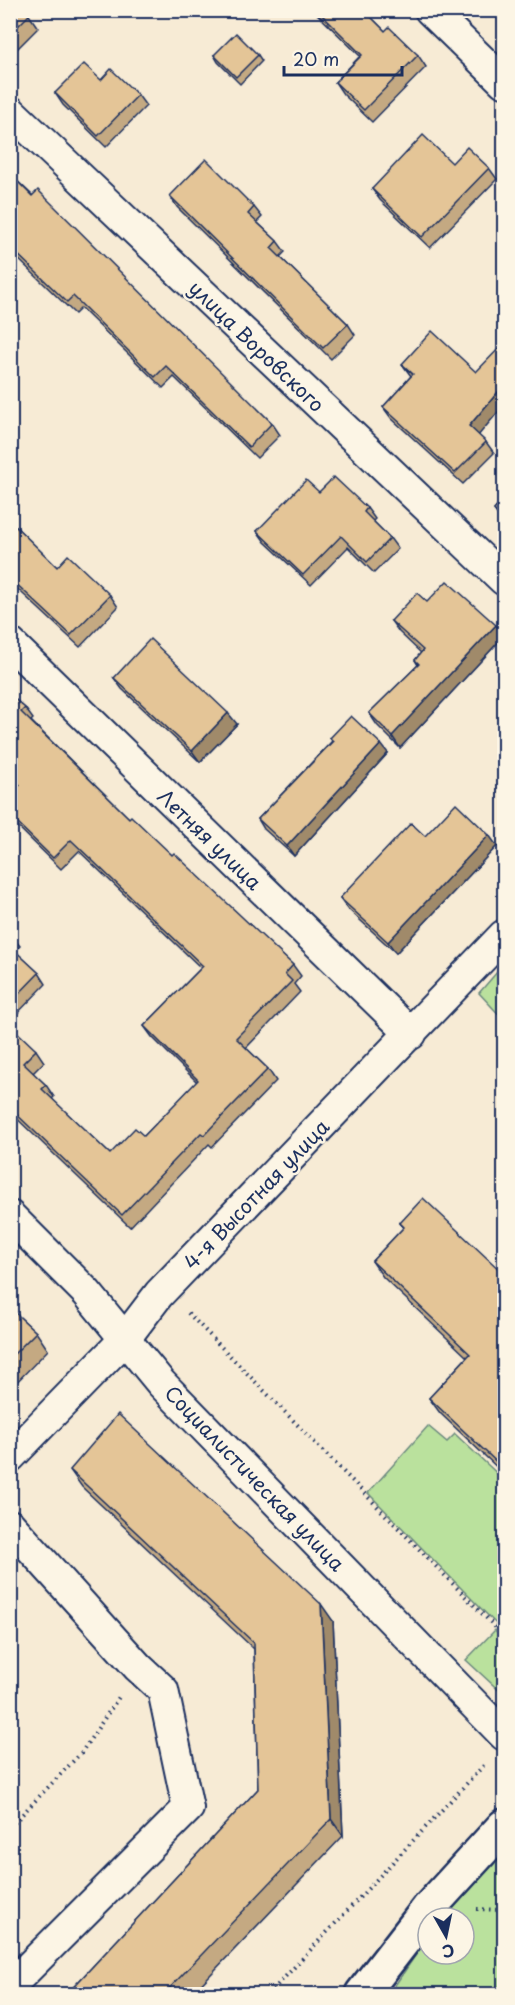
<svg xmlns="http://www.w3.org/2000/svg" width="515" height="2005" font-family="'Playpen Sans',sans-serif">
<rect width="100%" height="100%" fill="#f7ebd5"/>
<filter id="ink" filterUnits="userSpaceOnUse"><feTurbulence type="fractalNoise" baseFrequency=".0167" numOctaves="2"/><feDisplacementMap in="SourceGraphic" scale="12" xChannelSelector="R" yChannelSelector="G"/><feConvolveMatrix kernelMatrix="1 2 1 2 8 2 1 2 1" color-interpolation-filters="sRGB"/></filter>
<g filter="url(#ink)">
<g fill="#bae19d" stroke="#6a887e" stroke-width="1.5">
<polygon points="504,964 504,1020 479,993"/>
<polygon points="428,1426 447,1442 455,1434 504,1480 504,1632 368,1493"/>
<polygon points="495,1630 504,1640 504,1695 466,1660"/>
<polygon points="504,1849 504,1994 389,1994 428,1937 428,1954 464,1954 464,1918 445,1918"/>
</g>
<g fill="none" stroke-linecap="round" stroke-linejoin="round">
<defs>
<g id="minor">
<polyline points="430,10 504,82"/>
<polyline points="10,111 504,580"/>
<polyline points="10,643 411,1034"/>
<polyline points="10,1216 87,1293 161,1383 504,1735"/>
<polyline points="10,1457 124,1340 159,1294 504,935"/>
<polyline points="10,1525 138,1667 163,1690 188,1808 10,1986"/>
</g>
<polyline id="secondary" points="362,1994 428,1909 504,1826"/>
</defs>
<use href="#minor" stroke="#1b2f5e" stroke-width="34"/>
<use href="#secondary" stroke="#1b2f5e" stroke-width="38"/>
<g stroke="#1b2f5e" stroke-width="4" stroke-dasharray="1.5 4.5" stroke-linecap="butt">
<polyline points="188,1313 504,1636"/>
<polyline points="10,1827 81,1753 119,1697"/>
<polyline points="477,1909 504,1910"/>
<polyline points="269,1994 486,1763"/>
</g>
<use href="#minor" stroke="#fcf5e5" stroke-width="30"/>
<use href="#secondary" stroke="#fcf5e5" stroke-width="33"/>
</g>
<g fill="#c4a982" stroke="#1b2f5e" stroke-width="1.5">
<polygon points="10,10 29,15 38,28 11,55 10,55"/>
<polygon points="313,10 364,10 385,31 418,55 426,67 372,122 343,94 335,82 360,56"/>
<polygon points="493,10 504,10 504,21"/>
<polygon points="214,55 258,55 262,61 240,84 218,62"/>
<polygon points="55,93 138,95 146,106 106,147 63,105"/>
<polygon points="452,163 489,168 497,179 430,248 380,200 372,189"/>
<polygon points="10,174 272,423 280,435 257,458 174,377 163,388 81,308 75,314 10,251"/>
<polygon points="170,196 254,207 262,217 257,222 277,241 285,252 280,257 348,324 355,335 331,359 177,207"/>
<polygon points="402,364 478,435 486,442 494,453 463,484 391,418 383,407 411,376"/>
<polygon points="319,492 367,508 375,519 373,521 390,538 398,549 374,573 348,547 311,585 265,542 257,531"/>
<polygon points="504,499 504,524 494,510"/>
<polygon points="10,521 57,567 110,595 118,607 80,647 10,582"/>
<polygon points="391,621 504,636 400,748 377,725 369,713 418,665 415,660 421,653 399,632"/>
<polygon points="114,678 237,724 200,762 122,689"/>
<polygon points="10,695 25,708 33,719 31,721 129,818 172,855 293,965 301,976 294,984 300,992 246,1048 268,1069 276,1081 212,1147 209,1144 130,1227 10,1112 10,1031 36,1050 44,1062 33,1073 46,1085 54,1097 52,1099 110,1154 144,1136 197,1082 152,1037 144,1026 201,968 79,851 61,869 10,819 10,794 18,787 10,780"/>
<polygon points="330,738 388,753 294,856 264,829 258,819 332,741"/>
<polygon points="425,836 497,846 396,953 348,909 340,898"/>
<polygon points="10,934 20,946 15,951 39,973 46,984 10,1021"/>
<polygon points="400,1223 504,1274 504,1474 440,1413 429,1398 467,1357 383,1277 372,1261 403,1228"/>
<polygon points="10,1308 36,1332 48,1350 10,1389"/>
<polygon points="70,1470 333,1621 343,1836 191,1995 66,1995 258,1789 254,1649 82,1487"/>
</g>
<g fill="#a08a6a" stroke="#1b2f5e" stroke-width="1.5">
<polygon points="504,385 504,405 477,437 469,426"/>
<polygon points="10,476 17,485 10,492"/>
<polygon points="496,625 504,636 400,748 392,736"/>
<polygon points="228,713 237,724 200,762 192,751"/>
<polygon points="381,744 388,753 294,856 287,846"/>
<polygon points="489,835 497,846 396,953 388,942"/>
<polygon points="321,1604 333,1621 343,1836 331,1819"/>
</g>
<g fill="#e4c597" stroke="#1b2f5e" stroke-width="1.5">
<polygon points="10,10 24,10 29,15 10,34"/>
<polygon points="317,10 364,10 385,31 389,27 418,55 364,110 335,82 362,55"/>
<polygon points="497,10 504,10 504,18"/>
<polygon points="236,33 258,55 236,77 214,55"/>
<polygon points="84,64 101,80 111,69 138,95 98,136 55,93"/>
<polygon points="423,135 452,163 467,147 489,168 422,237 372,189"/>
<polygon points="206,159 254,207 248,214 277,241 271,248 348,324 323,348 170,196"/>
<polygon points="10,174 32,196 38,190 272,423 249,447 166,366 155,377 73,296 67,302 10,247"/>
<polygon points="432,331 476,372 504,343 504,385 469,426 486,442 455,473 383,407 413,374 402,364"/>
<polygon points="334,477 367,508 364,512 390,538 367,562 341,536 303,575 257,531 306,480 319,492"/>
<polygon points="504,499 504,520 494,510"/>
<polygon points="10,521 57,567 68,555 110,595 71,635 10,578"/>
<polygon points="447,581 496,625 392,736 369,713 419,664 415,660 423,650 391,621 417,593 427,602"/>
<polygon points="150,639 228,713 192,751 114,678"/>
<polygon points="10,695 25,708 21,712 129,818 131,816 172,855 174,853 293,965 285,974 292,981 236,1038 268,1069 204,1135 201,1133 122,1215 10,1108 10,1031 13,1028 36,1050 23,1063 46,1085 42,1089 110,1154 135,1128 144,1136 198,1080 144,1026 203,966 71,840 53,858 10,816 10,794 20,785 10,776"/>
<polygon points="351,716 381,744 287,846 258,819 333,741 330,738"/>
<polygon points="456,803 489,835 388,942 340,898 411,823 425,836"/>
<polygon points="10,946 39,973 10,1003"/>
<polygon points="423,1198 504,1274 504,1469 429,1398 470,1354 372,1261 404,1227 400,1223"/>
<polygon points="10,1308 36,1332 10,1358"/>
<polygon points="118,1414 321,1604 331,1819 163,1995 66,1995 258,1789 254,1643 70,1470"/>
</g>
</g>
<g text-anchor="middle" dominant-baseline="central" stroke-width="5" stroke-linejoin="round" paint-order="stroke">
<g font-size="20" fill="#1b2f5e" stroke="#fcf5e5">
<text transform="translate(257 346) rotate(44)">улица Воровского</text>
<text transform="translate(210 839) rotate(44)">Летняя улица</text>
<text transform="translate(256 1194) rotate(-46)">4-я Высотная улица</text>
<text transform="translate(255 1478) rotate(46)">Социалистическая улица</text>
</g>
</g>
<rect width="515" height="2005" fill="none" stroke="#fcf5e5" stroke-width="36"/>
<rect x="18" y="18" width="479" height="1969" fill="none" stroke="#1b2f5e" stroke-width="2" filter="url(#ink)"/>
<g transform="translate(446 1936) rotate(171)"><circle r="28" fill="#fcf5e5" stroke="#a2a6af" stroke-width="1.5"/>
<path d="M0-4.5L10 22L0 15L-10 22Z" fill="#1b2f5e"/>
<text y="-9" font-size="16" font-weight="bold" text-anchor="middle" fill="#1b2f5e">С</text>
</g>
<path d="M284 66v9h118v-9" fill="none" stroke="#1b2f5e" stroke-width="3"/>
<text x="293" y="66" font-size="18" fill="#1b2f5e" stroke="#fcf5e5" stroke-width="4.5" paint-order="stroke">20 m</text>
</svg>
